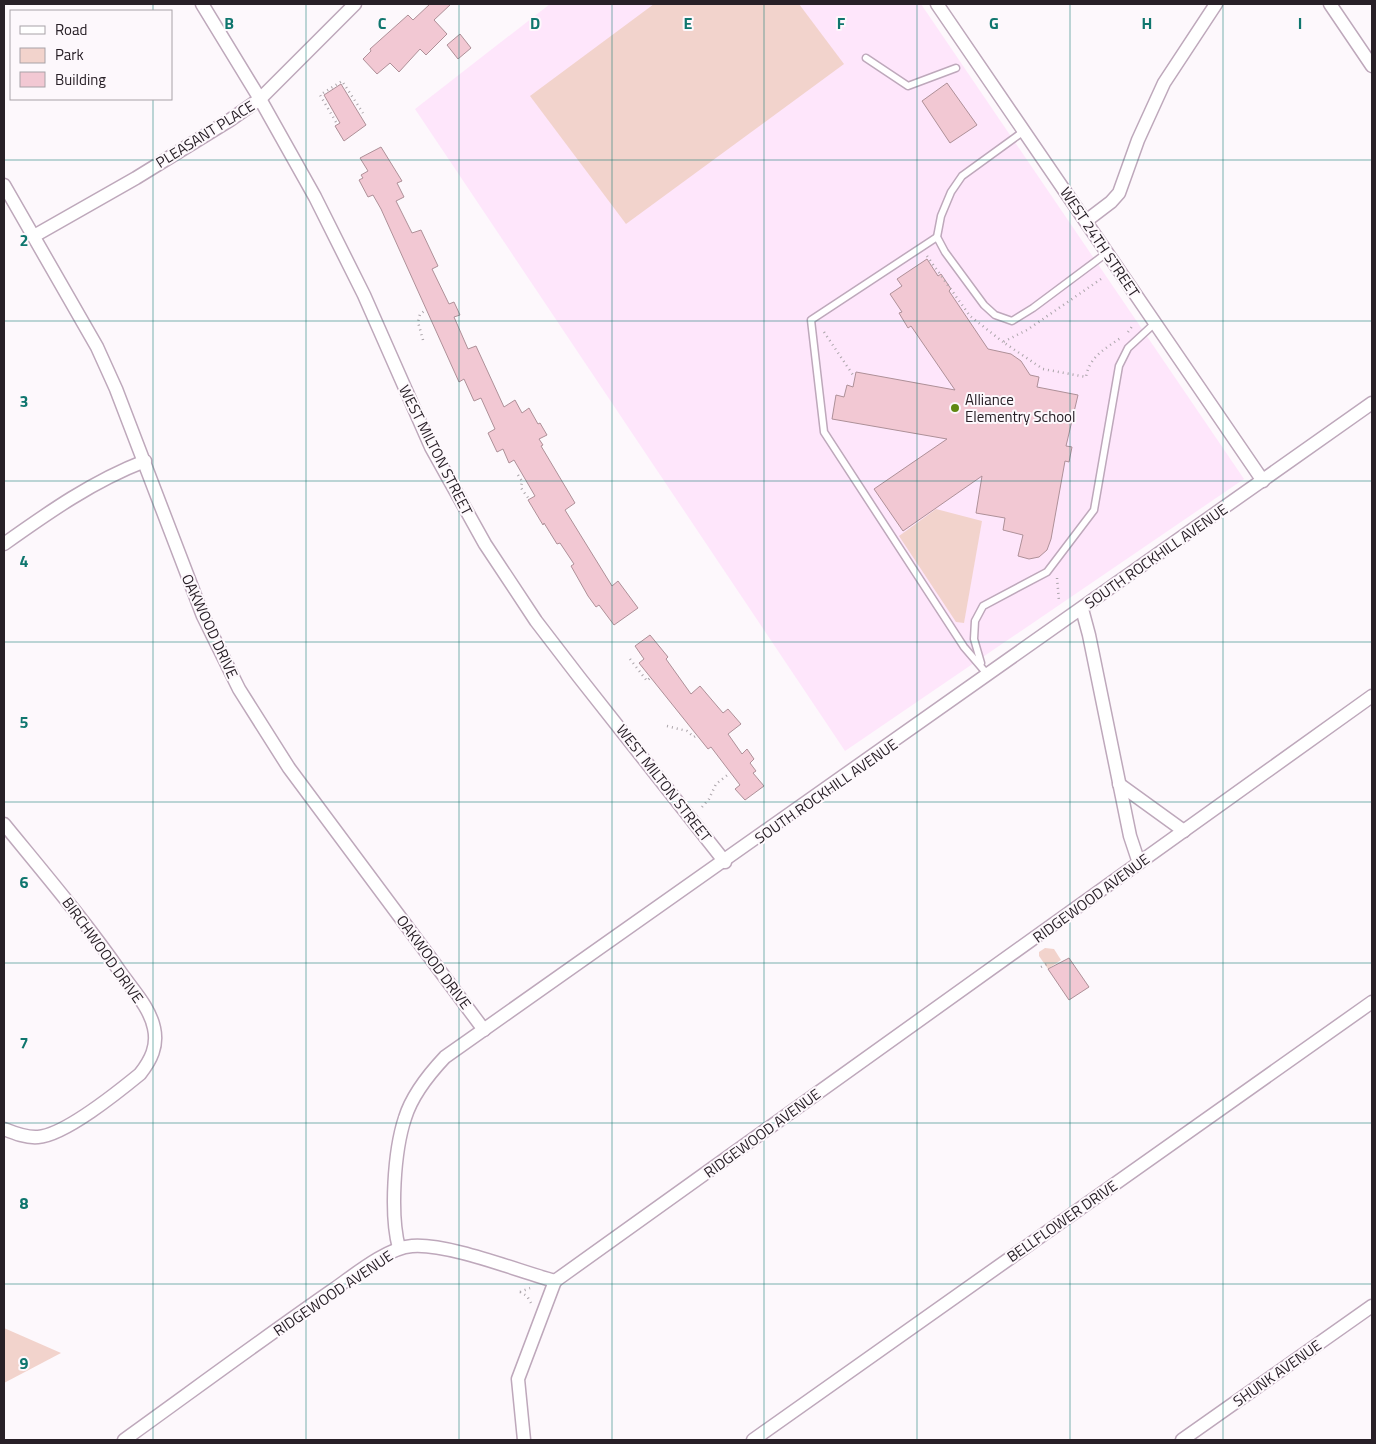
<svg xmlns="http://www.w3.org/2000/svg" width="1376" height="1444" font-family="'Titillium Web',sans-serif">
<rect width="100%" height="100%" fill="#fdf8fc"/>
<polygon fill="#fee6fb" points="550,4 921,4 1244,479 845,751 415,109"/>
<g fill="#f2d3cc">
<polygon points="654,4 799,4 844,64 626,224 530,96"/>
<polygon points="936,509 982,521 964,623 956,622 899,536"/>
<polygon points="1045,948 1054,949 1061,960 1048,969 1039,956 1039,952"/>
<polygon points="4,1328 61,1353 4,1383"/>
</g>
<g fill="#f2c8d3" stroke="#ae9098">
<polygon points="430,4 451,4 434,20 447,34 426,55 420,49 399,72 390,63 377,74 363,59 371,51 370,49 408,15 413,20"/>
<polygon points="460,34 471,48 458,59 447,45"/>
<polygon points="947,83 977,125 950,143 922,101"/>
<polygon points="341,84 366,125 344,141 335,126 340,123 324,95"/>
<polygon points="381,147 402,181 397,183 404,197 396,201 412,233 421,230 438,266 432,269 449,304 454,302 460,315 454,317 468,349 476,346 504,407 515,400 522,413 529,408 538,424 540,423 547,435 539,439 543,445 541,446 575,503 565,510 612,586 618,581 638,608 614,625 599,605 596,607 588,596 571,566 574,564 560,543 557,544 544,523 543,525 528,500 535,496 514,460 509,463 503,449 497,452 488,433 495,429 481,398 474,401 464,379 459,382 381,209 373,195 368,197 359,180 363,178 361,175 368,171 360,158"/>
<polygon points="927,259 938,276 941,274 951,289 949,291 988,349 1011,354 1021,361 1030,375 1039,377 1037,387 1078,395 1066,446 1072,447 1069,462 1065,461 1051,539 1047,550 1039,557 1029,559 1018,556 1023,535 1003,530 1005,518 976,513 982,476 903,531 874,489 947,439 832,419 836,395 844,397 847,385 853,387 856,372 955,390 911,326 908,328 899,313 902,312 890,294 902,286 897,279"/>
<polygon points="650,635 668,657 666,659 691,694 700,686 723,713 728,709 741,724 728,734 742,754 747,749 754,759 750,763 756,771 753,773 764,786 745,800 735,789 740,785 711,747 708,749 639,663 644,659 635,646"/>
<polygon points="1069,958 1089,987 1069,1000 1048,969"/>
</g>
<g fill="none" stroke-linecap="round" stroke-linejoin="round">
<defs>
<g id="lane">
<polyline points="866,58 908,86 956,68"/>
<polyline points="1024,131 962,176 951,192 941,216 937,237 945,252 984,305 995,315 1012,321 1033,308 1108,252"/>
<polyline points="937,237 811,320 824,432 964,647 988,675"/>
<polyline points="981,663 974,639 975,621 983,606 1047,572 1094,510 1119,366 1128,348 1155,323"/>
</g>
<g id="street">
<polyline points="202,4 260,99 315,197 364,295 431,447 485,544 536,621 579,677 725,862"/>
<polyline points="937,4 1263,481"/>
<polyline points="1330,4 1372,66"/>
<polyline points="4,185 97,347 116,389 203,616 239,689 289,768 484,1030"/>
<polyline points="1086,221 1111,202 1119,193 1138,140 1164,83 1216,4"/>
<polyline points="34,236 136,178 230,120 260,99 355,4"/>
<path d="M4,544C49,512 93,481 145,461"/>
<polyline points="1082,609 1089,635 1130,836 1139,863"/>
<polyline points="1119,784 1184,831"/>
<path d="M4,824C44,873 85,921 121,973C133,990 150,1008 154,1028C158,1046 151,1060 140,1074C118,1092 65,1135 38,1137C26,1138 14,1133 4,1129"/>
<path d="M399,1248C390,1215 394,1151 405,1118C412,1095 429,1074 445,1057L1372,403"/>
<polyline points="555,1281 1372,696"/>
<path d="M124,1440C192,1391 261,1340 330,1292C352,1277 386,1248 412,1246C448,1243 518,1271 555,1281"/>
<polyline points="524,1440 518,1379 555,1281"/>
<polyline points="753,1440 1372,1002"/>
<polyline points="1182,1440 1372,1306"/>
</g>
</defs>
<use href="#lane" stroke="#bea8bb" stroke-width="9"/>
<use href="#street" stroke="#bea8bb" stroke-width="15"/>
<g stroke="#aba5aa" stroke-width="2.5" stroke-dasharray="1 4" stroke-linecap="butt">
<polyline points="336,122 320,95 342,81 363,113"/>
<polyline points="927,256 970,316 1003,342"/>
<path d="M1101,279L1027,330L1003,342L1043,369L1086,377C1089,357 1106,348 1122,337"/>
<polyline points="824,332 853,375"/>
<polyline points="1128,332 1133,325"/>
<polyline points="423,340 418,322 420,314 426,310"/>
<polyline points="518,475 522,481 521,488 529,499"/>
<polyline points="1057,578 1059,601"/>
<polyline points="630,659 647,681 650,678"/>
<polyline points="667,726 687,731 694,737 697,735"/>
<polyline points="702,807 709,799 716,784 730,773"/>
<polyline points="1041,967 1047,964"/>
<polyline points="520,1292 527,1296 531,1303"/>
<polyline points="520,1292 530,1288"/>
</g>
<use href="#lane" stroke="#fff" stroke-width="6"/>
<use href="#street" stroke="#fff" stroke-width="12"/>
</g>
<path fill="none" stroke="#0f766e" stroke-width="1" stroke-opacity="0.55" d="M153,4V11M306,4V1440M459,4V1440M612,4V1440M764,4V1440M917,4V1440M1070,4V1440M1223,4V1440M153,99V1440M4,160H1372M4,321H1372M4,481H1372M4,642H1372M4,802H1372M4,963H1372M4,1123H1372M4,1284H1372"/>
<circle fill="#608813" stroke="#fdf8fc" stroke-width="2" cx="955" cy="408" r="5"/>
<g text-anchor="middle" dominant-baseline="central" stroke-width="4" stroke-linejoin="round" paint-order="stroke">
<g font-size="15" fill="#282027" stroke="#fdf8fc">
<text transform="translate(205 134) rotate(-32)">PLEASANT PLACE</text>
<text transform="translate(1100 242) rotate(56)">WEST 24TH STREET</text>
<text transform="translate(436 450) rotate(63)">WEST MILTON STREET</text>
<text transform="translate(1156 556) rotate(-35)">SOUTH ROCKHILL AVENUE</text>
<text transform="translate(210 626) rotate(65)">OAKWOOD DRIVE</text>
<text transform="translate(664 783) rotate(52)">WEST MILTON STREET</text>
<text transform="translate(826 791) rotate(-35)">SOUTH ROCKHILL AVENUE</text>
<text transform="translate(1091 898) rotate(-36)">RIDGEWOOD AVENUE</text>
<text transform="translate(103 950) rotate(54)">BIRCHWOOD DRIVE</text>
<text transform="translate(434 962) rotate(53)">OAKWOOD DRIVE</text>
<text transform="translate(762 1133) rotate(-36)">RIDGEWOOD AVENUE</text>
<text transform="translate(1062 1221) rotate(-35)">BELLFLOWER DRIVE</text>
<text transform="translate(333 1293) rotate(-34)">RIDGEWOOD AVENUE</text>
<text transform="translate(1277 1373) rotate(-35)">SHUNK AVENUE</text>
</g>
<g font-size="15" fill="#282027" stroke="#fdf8fc" text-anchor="start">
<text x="965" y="399">Alliance<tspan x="965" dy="17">Elementry School</tspan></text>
</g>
</g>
<g font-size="16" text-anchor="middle" font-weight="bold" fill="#0f766e" stroke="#fdf8fc" stroke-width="4" stroke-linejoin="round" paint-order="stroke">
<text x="229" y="29">B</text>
<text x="382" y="29">C</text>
<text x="535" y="29">D</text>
<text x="688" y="29">E</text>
<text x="841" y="29">F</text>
<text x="994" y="29">G</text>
<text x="1147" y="29">H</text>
<text x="1300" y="29">I</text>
<text x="24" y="246">2</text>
<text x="24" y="407">3</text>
<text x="24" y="567">4</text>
<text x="24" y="728">5</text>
<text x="24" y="888">6</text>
<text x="24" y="1049">7</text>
<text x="24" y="1209">8</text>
<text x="24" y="1369">9</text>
</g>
<rect width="1376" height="1444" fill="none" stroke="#282027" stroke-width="10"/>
<rect x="10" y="10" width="162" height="90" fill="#fdf8fc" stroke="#a8a2a7"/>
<rect x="20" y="26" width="25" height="8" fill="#ffffff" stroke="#a8a2a7"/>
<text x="55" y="35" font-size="15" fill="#282027">Road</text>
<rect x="20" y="48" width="25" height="15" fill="#f2d3cc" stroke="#a8a2a7"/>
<text x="55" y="60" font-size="15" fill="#282027">Park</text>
<rect x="20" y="72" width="25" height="15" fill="#f2c8d3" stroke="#a8a2a7"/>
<text x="55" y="85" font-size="15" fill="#282027">Building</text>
</svg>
